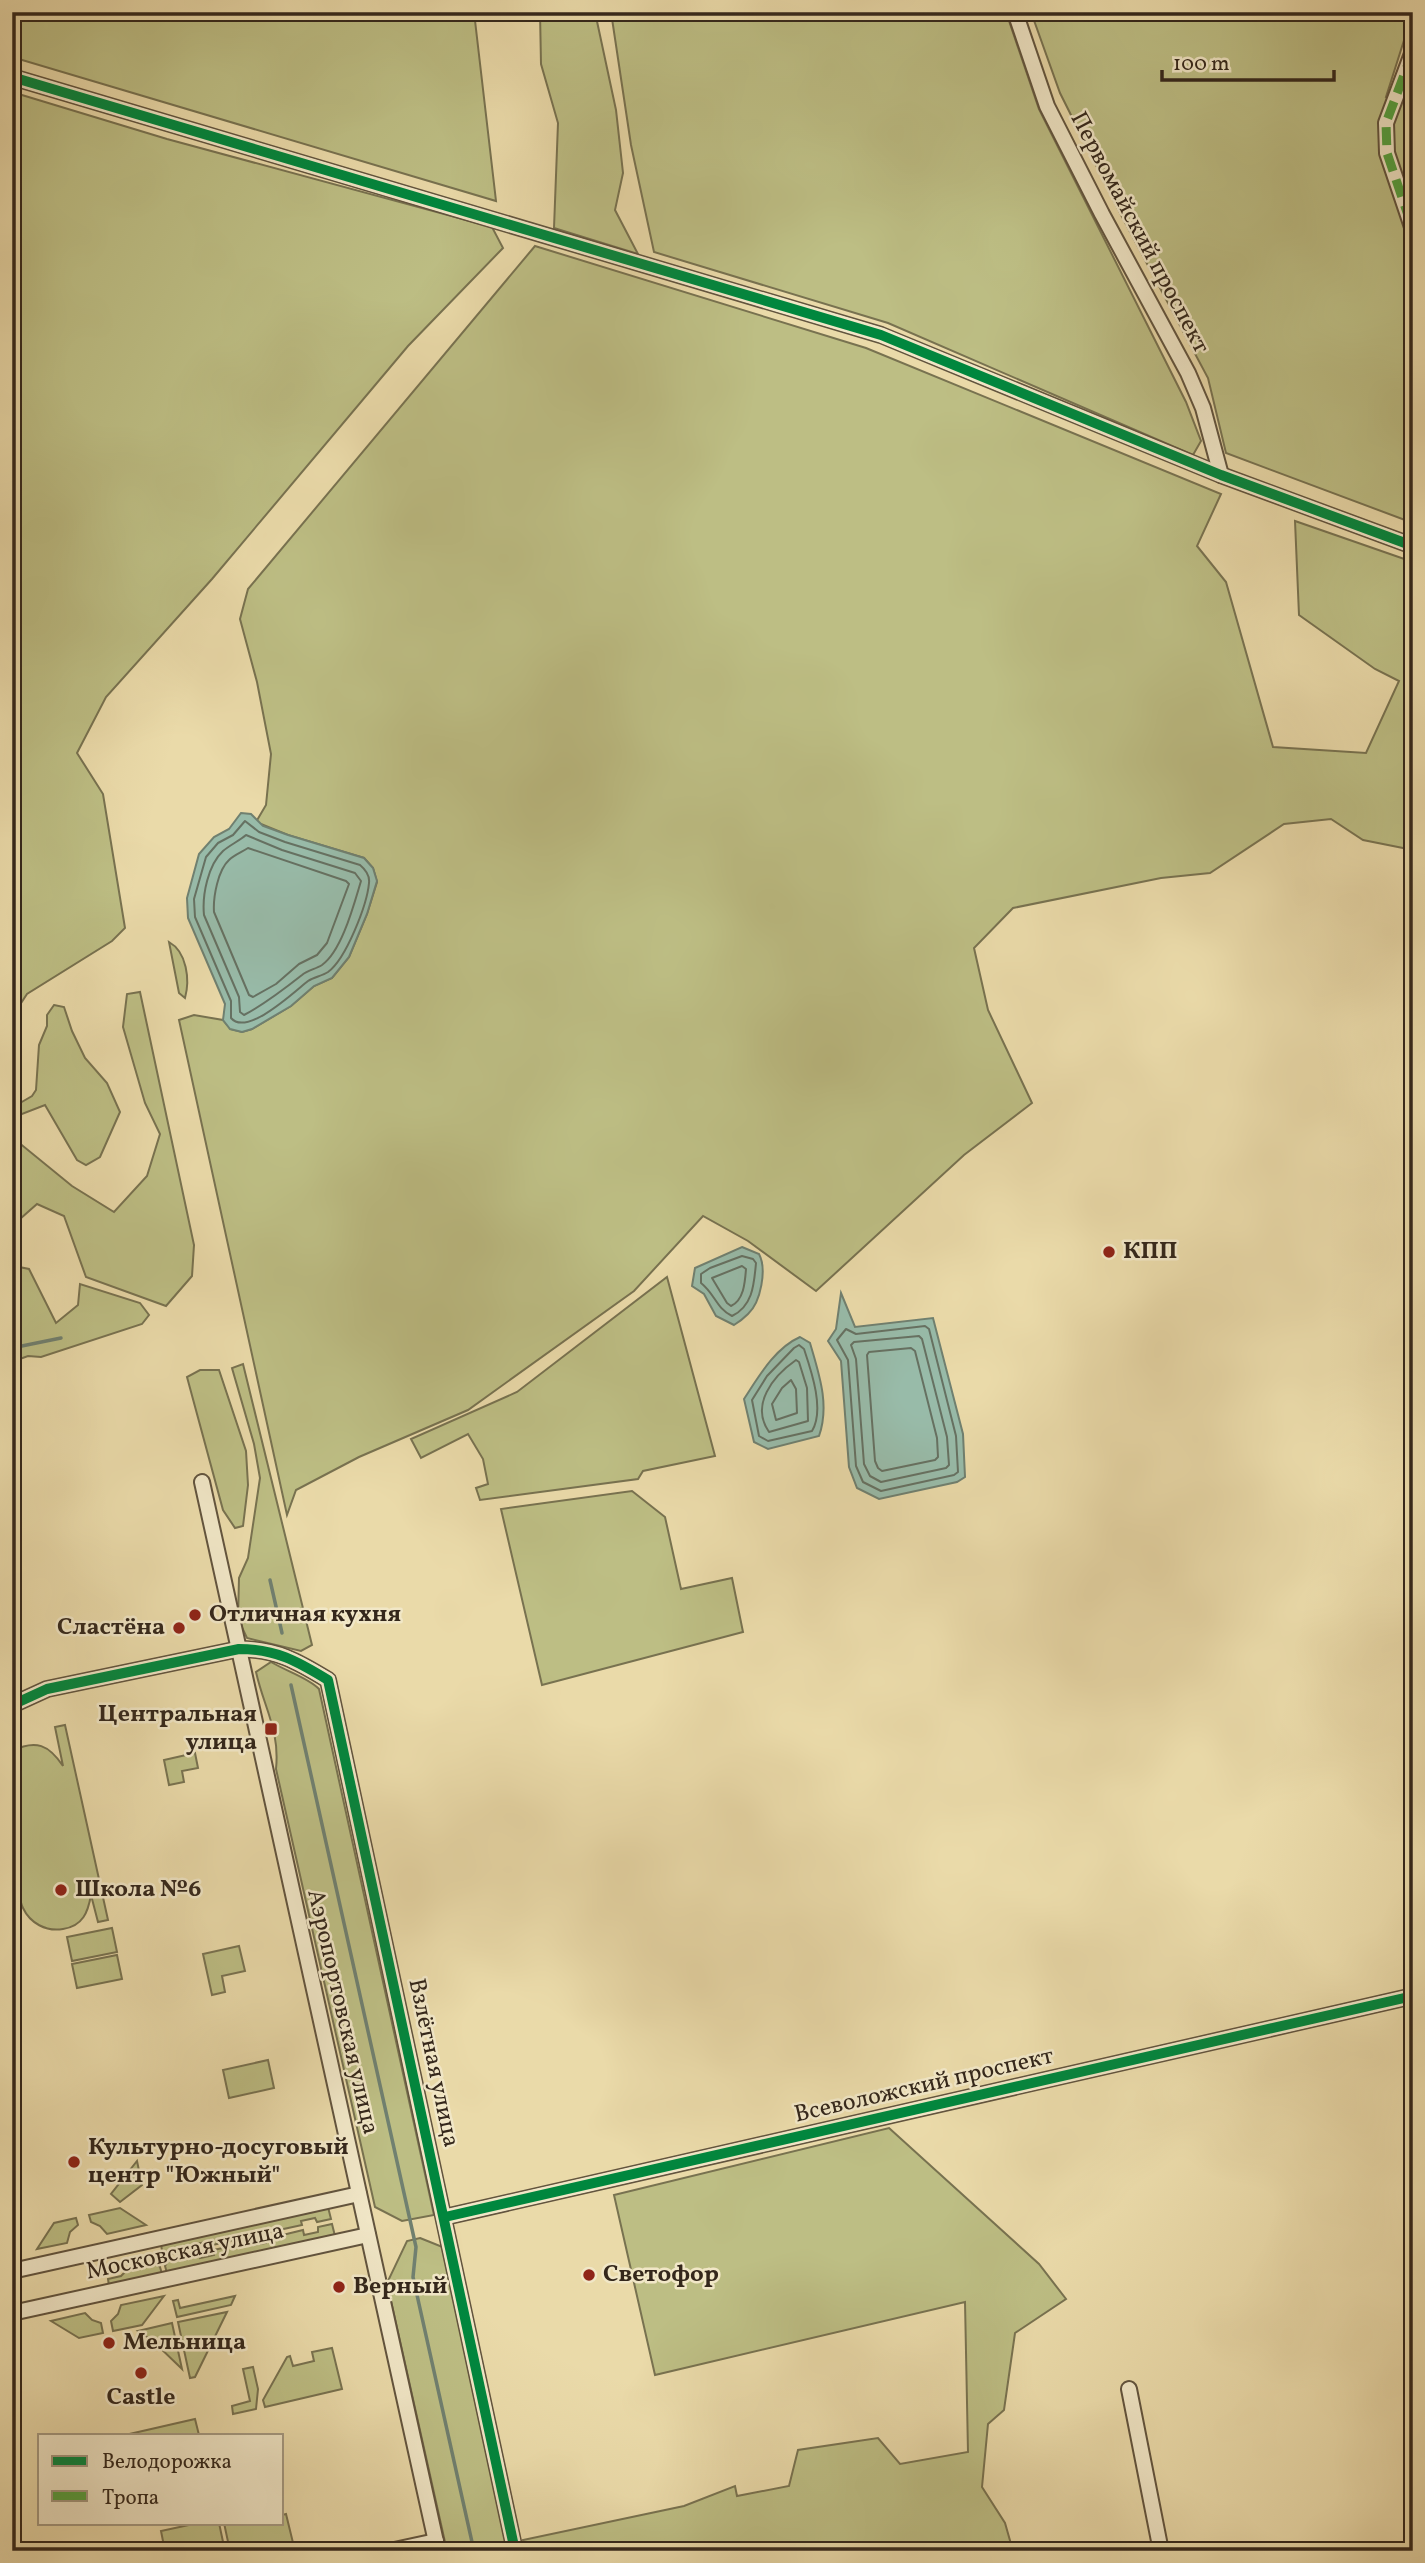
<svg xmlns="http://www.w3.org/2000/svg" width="1425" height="2563" font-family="Vollkorn,serif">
<rect width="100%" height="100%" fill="#eadaa9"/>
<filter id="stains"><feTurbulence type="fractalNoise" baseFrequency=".00286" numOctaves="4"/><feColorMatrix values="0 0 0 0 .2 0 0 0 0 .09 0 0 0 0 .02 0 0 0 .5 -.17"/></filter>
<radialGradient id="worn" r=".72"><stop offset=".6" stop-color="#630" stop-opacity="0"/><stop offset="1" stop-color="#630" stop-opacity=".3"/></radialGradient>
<g fill="#bdbe84" stroke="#787250" stroke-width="2">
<polygon points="12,12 474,12 496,201 12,57"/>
<polygon points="540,12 595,12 616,110 623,173 615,210 638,254 554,228 558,123 541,64"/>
<polygon points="611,12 1006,12 1039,109 1186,402 1201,441 1193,455 888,323 654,252 631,145"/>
<polygon points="1031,12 1413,12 1386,97 1413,103 1413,523 1226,453 1208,378 1120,213 1060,93"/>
<polygon points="12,92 167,139 492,227 503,248 408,346 212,579 106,697 77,753 103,794 125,928 112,941 27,994 12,1017"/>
<polygon points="535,246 866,348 1221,494 1197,546 1226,582 1273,747 1366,753 1399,681 1375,669 1299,615 1295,521 1413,562 1413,850 1363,840 1331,819 1284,824 1210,873 1161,878 1013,908 974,948 988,1010 1032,1103 964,1155 816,1291 748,1241 703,1216 634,1291 468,1410 359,1457 296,1490 287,1515 179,1020 194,1015 223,1020 231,1029 242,1032 252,1029 291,1006 314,986 332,978 349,957 367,914 377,882 373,868 364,858 288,835 256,822 266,805 271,754 257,682 240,619 248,589"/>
<path d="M169,942C187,952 190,980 185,998L179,993Z"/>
<polygon points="140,992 194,1245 192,1276 166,1306 86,1277 64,1216 37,1204 20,1219 12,1257 12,1137 72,1186 114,1212 147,1176 160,1134 145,1103 123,1027 127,994"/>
<polygon points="54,1005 64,1007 72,1031 85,1058 107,1083 120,1112 100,1157 86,1165 77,1160 45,1105 22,1114 12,1112 12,1101 20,1103 32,1096 36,1090 39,1045 47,1026 47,1015"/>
<polygon points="14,1266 29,1269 56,1323 78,1305 80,1284 140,1303 149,1315 142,1324 41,1357 28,1356 17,1360"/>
<polygon points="667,1277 715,1456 643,1471 638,1479 480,1500 476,1488 488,1484 483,1459 468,1434 421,1458 411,1439 517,1392"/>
<polygon points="243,1364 312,1645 301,1651 247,1638 238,1619 239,1578 248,1558 260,1478 254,1444 232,1368"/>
<polygon points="200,1370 219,1370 246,1451 248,1485 243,1526 235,1528 223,1510 187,1377"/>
<polygon points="632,1491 665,1517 681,1589 732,1578 743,1632 542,1685 501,1509"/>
<path d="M271,1662C286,1671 309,1678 319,1689L434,2215L402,2221L375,2207L276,1769C280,1730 264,1708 256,1672Z"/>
<path d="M65,1725L108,1920L98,1922L91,1895C88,1912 83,1926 63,1929C46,1932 30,1923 23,1908C20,1902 19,1893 18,1887C8,1843 12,1796 12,1751C36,1739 49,1745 63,1766L55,1727Z"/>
<polygon points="195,1753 198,1768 182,1771 184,1782 169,1785 164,1760"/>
<polygon points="112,1928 117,1952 72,1961 67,1937"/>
<polygon points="239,1946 245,1971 222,1976 225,1992 212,1995 203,1954"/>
<polygon points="117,1955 122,1979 77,1988 72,1964"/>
<polygon points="268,2060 274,2088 229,2098 223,2070"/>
<polygon points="889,2128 1039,2264 1066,2299 1015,2333 1004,2410 988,2424 982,2487 1005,2523 1013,2551 525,2551 523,2540 684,2506 735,2486 737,2496 789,2486 798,2450 878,2438 900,2464 968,2452 965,2302 655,2375 614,2195"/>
<polygon points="137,2161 142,2185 120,2202 111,2194"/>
<polygon points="328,2207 331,2219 317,2222 315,2218 301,2221 302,2225 265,2233 264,2230 251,2233 251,2237 212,2245 211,2241 196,2244 197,2248 168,2255 162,2251 161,2244"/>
<polygon points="120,2208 146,2225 107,2234 100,2226 91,2222 89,2215"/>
<polygon points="76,2218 78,2225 70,2232 67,2243 37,2249 54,2223"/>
<polygon points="332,2224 335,2236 167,2273 165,2266 169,2260 198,2254 200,2258 214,2255 213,2250 252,2242 253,2245 266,2243 266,2239 303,2230 304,2235 318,2232 318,2227"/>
<polygon points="420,2238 445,2248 508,2551 447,2551 387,2283 407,2241"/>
<polygon points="155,2263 160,2267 162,2274 109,2286 108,2279 121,2276 127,2270"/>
<polygon points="164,2296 142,2325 113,2331 111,2321 118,2314 121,2305"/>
<polygon points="235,2296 231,2305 177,2317 173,2301 178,2300 180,2308"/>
<polygon points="227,2312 195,2377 190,2378 178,2322"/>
<polygon points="85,2313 92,2320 101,2323 103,2333 79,2338 51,2321"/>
<polygon points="172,2323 182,2369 153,2341 138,2331"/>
<polygon points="332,2348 342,2389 265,2407 263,2400 287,2357 290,2356 293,2366 314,2361 312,2352"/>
<polygon points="253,2367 258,2389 256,2409 233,2414 232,2406 250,2401 243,2369"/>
<polygon points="195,2419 199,2435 125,2435"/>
<polygon points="286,2514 295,2551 230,2551 224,2523 282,2523 282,2515"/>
<polygon points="198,2523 219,2523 225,2551 165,2551 161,2531"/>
</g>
<g fill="#98bba9" stroke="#708070" stroke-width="2">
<polygon points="241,813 251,814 263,826 288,835 364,858 373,868 377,881 367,914 349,957 332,978 314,986 291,1006 252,1029 242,1032 230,1029 223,1020 225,1004 188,918 187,898 199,854 214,837 229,829"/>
<path d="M742,1247L759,1254C767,1269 761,1302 748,1314C744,1318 739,1322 734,1325L716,1316L704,1294L692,1286L695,1268Z"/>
<polygon points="841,1293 855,1327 933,1318 963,1434 965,1477 957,1482 879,1499 857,1488 849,1467 841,1361 828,1341 836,1329"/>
<path d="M800,1337L810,1343C819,1374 830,1405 819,1436L768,1449L754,1442L744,1399C759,1376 775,1348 800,1337Z"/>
</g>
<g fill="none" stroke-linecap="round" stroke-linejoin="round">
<g stroke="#667162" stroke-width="2">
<path d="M245,821L259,832L285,842L360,865C366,870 370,875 369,883C367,905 346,959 328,972C322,976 314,977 308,981C294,992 247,1037 231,1018V1001L195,917L194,899L206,857L218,843L233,835Z"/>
<path d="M246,835L282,850L355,873L361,881C354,904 342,951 322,965C316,969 308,970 302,975C283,990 265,1004 244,1015L240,1012L239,997L204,915C202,895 208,865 223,851C230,845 239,841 246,835Z"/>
<path d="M248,848L346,881L349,884L327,943L317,955L299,964L276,984L253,997L249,995L214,912C213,897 218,870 229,860C234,855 242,852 248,848Z"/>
<path d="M742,1256L753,1259L756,1263C754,1284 753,1306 732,1316C716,1308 715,1294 701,1283V1274L710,1268Z"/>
<path d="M742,1266L746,1269C745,1282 744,1300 731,1306L727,1303L712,1278Z"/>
<polygon points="925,1326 929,1329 956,1436 958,1472 954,1475 881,1491 863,1482 856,1466 848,1360 837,1340 846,1329 856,1334"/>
<polygon points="919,1336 922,1339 947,1437 949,1465 946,1468 881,1482 870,1476 864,1464 856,1359 851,1345 854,1342"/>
<path d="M799,1345L804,1349C811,1370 825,1410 812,1431L768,1441L759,1436L752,1400L767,1376L794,1348Z"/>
<polygon points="911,1348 915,1351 937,1438 938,1457 935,1460 882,1471 878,1468 875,1461 867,1355 869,1352"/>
<path d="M796,1360L799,1362L807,1388L808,1421L769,1432C750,1405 773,1376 796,1360Z"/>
<polygon points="791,1380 796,1389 797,1413 776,1420 772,1404 782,1388"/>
</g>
<g stroke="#708070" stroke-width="3.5">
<polyline points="12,1348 61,1338"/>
<polyline points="270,1580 282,1633"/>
<polyline points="291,1685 416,2247 413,2277 474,2551"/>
</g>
<defs>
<g id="minor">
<polyline points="1015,12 1047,106 1102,214 1188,373 1203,408 1221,475"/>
<polyline points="1413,51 1386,123 1387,153 1413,230"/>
<polyline points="12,77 881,335 1221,475 1413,546"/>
<polyline points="202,1482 438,2551"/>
<path d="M12,1705L47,1689L239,1649C276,1649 297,1661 328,1680L515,2551"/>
<polyline points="445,2217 1413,1996"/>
<polyline points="12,2271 359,2194"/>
<polyline points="12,2313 368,2235"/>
<polyline points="1129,2389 1161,2551"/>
<polyline points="390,2551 436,2541"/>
</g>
</defs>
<use href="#minor" stroke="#62543e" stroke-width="18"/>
<use href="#minor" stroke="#f1e7c7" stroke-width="14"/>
<polyline stroke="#53a340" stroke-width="9" stroke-dasharray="18 9" stroke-linecap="butt" points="1413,51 1386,123 1387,153 1413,230"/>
<defs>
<g id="cycleway">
<polyline points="12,77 881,335 1221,475 1413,546"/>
<path d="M12,1705L47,1689L239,1649C276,1649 297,1661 328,1680L515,2551"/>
<polyline points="445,2217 1413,1996"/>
</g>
</defs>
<use href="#cycleway" stroke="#f1e7c7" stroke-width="15"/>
<use href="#cycleway" stroke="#00873e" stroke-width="10"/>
</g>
<g fill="#8f2418" stroke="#f1e7c7" stroke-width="2.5">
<circle cx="1109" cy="1252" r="7"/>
<circle cx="195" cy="1615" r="7"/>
<circle cx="179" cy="1628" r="7"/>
<rect x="264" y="1722" width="14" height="14" rx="3.5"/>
<circle cx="61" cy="1890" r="7"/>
<circle cx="74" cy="2162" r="7"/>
<circle cx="589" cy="2275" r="7"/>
<circle cx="339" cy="2287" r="7"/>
<circle cx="109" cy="2343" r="7"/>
<circle cx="141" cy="2373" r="7"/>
</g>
<g text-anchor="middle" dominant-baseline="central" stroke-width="5" stroke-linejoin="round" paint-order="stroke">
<g font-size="24" fill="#34271b" stroke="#f1e7c7">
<text transform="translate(1139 233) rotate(62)">Первомайский проспект</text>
<text transform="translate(342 2012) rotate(77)">Аэропортовская улица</text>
<text transform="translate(433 2063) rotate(78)">Взлётная улица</text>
<text transform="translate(924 2086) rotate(-13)">Всеволожский проспект</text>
<text transform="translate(185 2252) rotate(-12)">Московская улица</text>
</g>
<g font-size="24" font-weight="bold" fill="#34271b" stroke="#f1e7c7" text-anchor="start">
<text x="1123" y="1252">КПП</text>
<text x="209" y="1615">Отличная кухня</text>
<text x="165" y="1628" text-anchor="end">Сластёна</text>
<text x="257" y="1715" text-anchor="end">Центральная<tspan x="257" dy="28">улица</tspan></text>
<text x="75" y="1890">Школа №6</text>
<text x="88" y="2148">Культурно-досуговый<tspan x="88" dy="28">центр "Южный"</tspan></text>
<text x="603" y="2275">Светофор</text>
<text x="353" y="2287">Верный</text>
<text x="123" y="2343">Мельница</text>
<text x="141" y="2398" text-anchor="middle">Castle</text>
</g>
</g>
<rect width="1425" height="2563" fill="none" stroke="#eadaa9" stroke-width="42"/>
<rect x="14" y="14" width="1397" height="2535" fill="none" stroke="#34271b" stroke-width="3.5"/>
<rect x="21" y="21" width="1383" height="2521" fill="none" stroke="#34271b" stroke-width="2"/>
<rect x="38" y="2434" width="245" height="91" fill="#f1e7c7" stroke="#a59a82" stroke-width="2"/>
<rect x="52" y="2456" width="35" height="10" fill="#00873e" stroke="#a59a82" stroke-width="2"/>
<text x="102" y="2468" font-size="21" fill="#34271b">Велодорожка</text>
<rect x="52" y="2491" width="35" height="10" fill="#53a340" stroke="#a59a82" stroke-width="2"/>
<text x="102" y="2504" font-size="21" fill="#34271b">Тропа</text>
<path d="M1162 70v10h172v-10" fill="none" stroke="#34271b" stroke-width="3.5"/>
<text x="1173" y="70" font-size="21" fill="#34271b" stroke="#f1e7c7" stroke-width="5" paint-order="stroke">100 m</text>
<rect width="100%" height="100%" filter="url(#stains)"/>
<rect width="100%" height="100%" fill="url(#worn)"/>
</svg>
